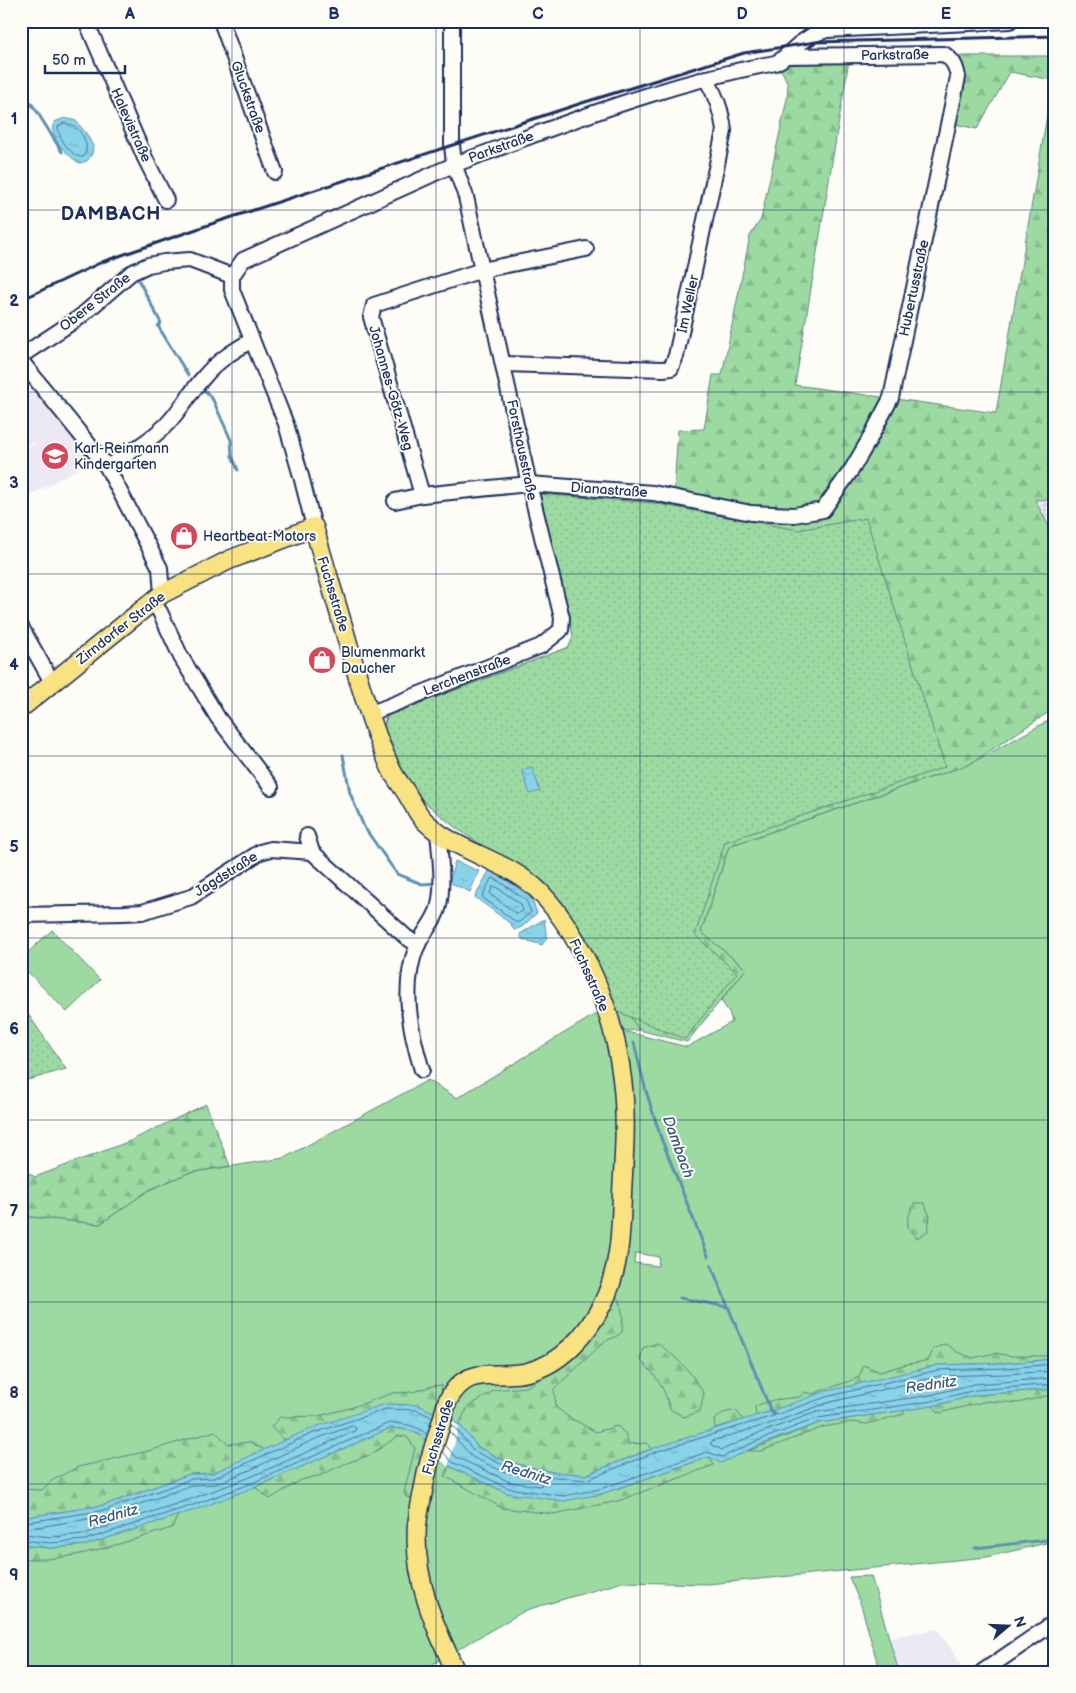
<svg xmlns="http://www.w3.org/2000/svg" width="1076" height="1693" font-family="'Balsamiq Sans',sans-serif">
<defs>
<pattern id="industrial-grid" width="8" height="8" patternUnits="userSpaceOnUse" patternTransform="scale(1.25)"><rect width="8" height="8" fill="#ede9f4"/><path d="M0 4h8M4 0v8" fill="none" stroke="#cbc8d4"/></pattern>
<pattern id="forest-firs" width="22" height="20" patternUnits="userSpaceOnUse" patternTransform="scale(1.25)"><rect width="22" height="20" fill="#9cdaa2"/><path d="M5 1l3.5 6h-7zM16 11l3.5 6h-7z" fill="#86bb8e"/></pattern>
<pattern id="garden-dots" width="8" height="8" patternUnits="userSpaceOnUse" patternTransform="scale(1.25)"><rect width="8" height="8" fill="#9cdaa2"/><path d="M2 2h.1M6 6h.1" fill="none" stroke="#86bb8e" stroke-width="1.8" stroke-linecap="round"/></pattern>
<pattern id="water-ripples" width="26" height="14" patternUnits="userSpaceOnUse" patternTransform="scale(1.25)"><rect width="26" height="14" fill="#88d3e8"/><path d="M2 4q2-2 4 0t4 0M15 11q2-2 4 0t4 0" fill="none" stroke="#75b5c9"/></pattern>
</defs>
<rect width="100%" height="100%" fill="#fdfcf7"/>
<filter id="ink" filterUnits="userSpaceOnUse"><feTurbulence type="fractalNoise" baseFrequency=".02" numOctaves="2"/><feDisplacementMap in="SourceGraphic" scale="10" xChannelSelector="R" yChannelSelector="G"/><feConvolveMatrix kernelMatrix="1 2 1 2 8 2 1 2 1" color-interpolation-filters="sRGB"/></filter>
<g filter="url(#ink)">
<g fill="#ede9f4">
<polygon points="35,388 93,460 21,501 21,451 34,444 29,436 33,443 21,450 21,400"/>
<polygon points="938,1629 964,1669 960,1672 900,1672 890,1637"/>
</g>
<polygon fill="url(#industrial-grid)" points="1055,499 1055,538 1035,500"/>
<g fill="#9cdaa2" stroke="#5c8480" fill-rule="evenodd">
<path d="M1055,717V1541L987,1557L708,1584L623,1582L526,1610L419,1672H21V1217H32L100,1224L149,1190L188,1173L284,1158L428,1080L457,1098L619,1000L639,1030L623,1031L687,1047L732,1022L729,1012L721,1001L746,969L701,932L729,846L970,764ZM635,1253L659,1257L658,1266L634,1263Z"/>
<polygon points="52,930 100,980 67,1012 21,965 21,959"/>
<polygon points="871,1576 899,1672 880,1672 861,1605 849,1577"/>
</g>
<g fill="url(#forest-firs)" stroke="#5c8480">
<polygon points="961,56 1055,56 1055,499 1035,500 1055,538 1055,708 970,764 729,846 701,932 746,969 687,1042 639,1030 619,1000 562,900 427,804 384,726 386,715 570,647 623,835 540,494 673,505 678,430 704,429 713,375 722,375 750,236 761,219 787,99 788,84 780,67 794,59 849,60 795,385 996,413 1053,80 1010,72 977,129 955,124"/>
<polygon points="206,1104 230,1166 188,1173 149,1190 100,1224 32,1217 21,1217 21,1168 35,1177 130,1141"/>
<polygon points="914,1203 924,1203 930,1216 928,1231 917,1238 908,1227 908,1218"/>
<polygon points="616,1297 620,1300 623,1317 622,1332 615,1337 605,1341 554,1389 556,1407 567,1416 596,1432 617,1426 625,1433 629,1444 647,1443 651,1449 585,1475 546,1471 505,1461 478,1447 459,1424 468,1407 495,1390 526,1387 554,1371 580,1349 597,1329"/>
<path d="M657,1343C679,1359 690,1370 704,1394L700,1411L684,1417L670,1409C664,1387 657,1376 640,1360L643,1348Z"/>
<polygon points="946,1344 957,1352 973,1358 995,1353 1011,1356 1055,1356 1055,1359 1006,1363 938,1365 756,1416 755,1406 773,1400 799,1397 805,1392 812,1394 847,1382 859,1377 864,1365 880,1372 903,1365 929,1360 933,1349"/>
<polygon points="442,1385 441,1397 435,1413 288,1439 283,1439 271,1427 280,1417 318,1416 350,1408 393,1393 413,1392 432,1386"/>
<polygon points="1055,1389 1055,1394 1018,1403 987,1401 939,1413 933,1406 976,1395"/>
<polygon points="736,1410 743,1420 715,1428 714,1420 723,1413"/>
<polygon points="904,1410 904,1414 866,1424 853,1422 823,1427 761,1451 748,1451 819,1423"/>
<path d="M390,1428C409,1429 416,1430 428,1443L414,1498L406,1497L404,1492L415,1448L407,1437L398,1436L370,1455L344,1464L321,1475L301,1480L270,1499L255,1487Z"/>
<polygon points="215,1431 228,1444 250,1442 265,1450 213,1473 190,1474 105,1505 21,1518 21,1489 42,1490 54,1479 78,1467 148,1451"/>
<polygon points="709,1457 714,1465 618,1501 553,1514 502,1508 445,1476 449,1466 507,1493 601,1494"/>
<path d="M178,1515L172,1528C130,1540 63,1565 21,1558V1545L51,1548L86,1545Z"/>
</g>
<g fill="url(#garden-dots)" stroke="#5c8480">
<polygon points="540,494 653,503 798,530 866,518 945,767 725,842 695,935 737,973 685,1039 613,1010 588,949 563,904 534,880 456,828 423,801 401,768 384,727 387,716 569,647 573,636"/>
<polygon points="21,1004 66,1069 21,1082"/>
</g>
<g fill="url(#water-ripples)" stroke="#5c91b1">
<path d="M65,118L76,121L86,133L93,146L92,154L87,161L80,163C70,158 54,142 53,131C52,128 53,125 54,122Z"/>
<polygon points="532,767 540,791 530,794 522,770"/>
<polygon points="455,861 479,871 470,892 449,882"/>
<polygon points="490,869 531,897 537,913 522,927 514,930 511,924 475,897"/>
<polygon points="544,919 547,938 542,945 522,939 520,934"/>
<polygon points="1055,1359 1055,1389 976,1395 933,1406 819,1423 759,1445 721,1463 709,1457 601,1494 564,1501 507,1493 449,1466 419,1434 403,1429 391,1428 252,1488 195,1510 86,1545 51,1548 21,1545 21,1518 105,1505 190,1474 213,1473 309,1429 385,1404 418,1405 459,1424 478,1447 505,1461 546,1471 585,1475 657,1447 771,1411 824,1392 938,1365 1006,1363"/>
</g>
<polygon fill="#fdfcf7" points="448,1416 459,1427 448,1467 428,1447"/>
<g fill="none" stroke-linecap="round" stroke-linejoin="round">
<g stroke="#477195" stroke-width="1">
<path d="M65,123C66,124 72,125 73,125C83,132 91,148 83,157C72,158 58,138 58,127Z"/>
<polygon points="494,878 526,900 531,912 519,922 516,922 482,897 491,879"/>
<polygon points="493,887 496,887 521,904 523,911 517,914 490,894"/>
<polyline points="1055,1371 1006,1374 939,1376 827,1403 775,1422 712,1441 710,1444 722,1450 754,1435 817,1412 930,1395 974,1384 1055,1378"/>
<polygon points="353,1426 356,1428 355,1431 248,1478 191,1499 84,1534 51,1537 25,1534 23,1532 25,1529 107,1516 192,1485 216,1484 250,1470 313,1440"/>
<polyline points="451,1426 456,1429 474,1451 503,1465 545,1476 586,1480 658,1451 773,1416 826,1397 938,1370 1006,1368 1055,1364"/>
<polyline points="445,1445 456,1457 510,1482 539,1486 542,1485 540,1481 502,1471 472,1457 452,1434 449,1432"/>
<polyline points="443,1452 452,1462 508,1488 564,1496 600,1489 707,1452 722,1457 757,1441 818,1418 932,1401 975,1390 1055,1384"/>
<polyline points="21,1523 106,1510 191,1479 214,1478 311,1434 386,1409 416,1410 432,1417"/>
<path d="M21,1540L51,1543L85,1540L193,1505L250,1484L389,1423C402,1423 418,1425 427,1435"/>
</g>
<g stroke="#5c91b1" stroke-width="3">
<polyline points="21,90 36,110 62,152"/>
<polyline points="139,281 161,323 158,326 188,375"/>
<polyline points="202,387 213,400 231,440 232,456 238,470"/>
<polyline points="343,755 350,793 364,827 397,874 422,884 436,883"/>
<polyline points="634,1043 646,1091 661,1138 708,1256"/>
<polyline points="711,1265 771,1411 774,1414"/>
<polyline points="680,1298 728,1307"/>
<polyline points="975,1548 1055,1539"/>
</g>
<defs>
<g id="minor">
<polyline points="86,21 144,156 166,200"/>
<polyline points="221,21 275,172"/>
<path d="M232,276L243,260L431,175C460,161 490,152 520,140C602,109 688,79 775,63L781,60L799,44L814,34L827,30L1010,21"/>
<polyline points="232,276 232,290 286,424 301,476 314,527"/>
<polyline points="21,356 80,317 131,273 148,265 164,262 190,260 232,276"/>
<polyline points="21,361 107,467 160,568 162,594"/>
<path d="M504,364L663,369L671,368L676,356L724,131C722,111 716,96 706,78"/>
<path d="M107,467C127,454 149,442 166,425C181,410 190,392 204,377C217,361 235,350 252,340"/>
<polyline points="422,495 371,317 374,305 482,270 586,249"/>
<path d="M395,501L422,495L529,484L653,493L751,513L794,515L823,510L852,469L869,440L891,398L958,77C956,66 953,60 944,54L786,56"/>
<polyline points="152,601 160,612 181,657 218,718 271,787"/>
<polyline points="21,627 52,682"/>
<polyline points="369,714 541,646 561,630 562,618 529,484 466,197 454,164 452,145 452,21"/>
<polyline points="307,836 312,852 406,937 418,945"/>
<polyline points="21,915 124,913 142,912 191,897 260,852 271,849 312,852"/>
<path d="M422,1070C410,1031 401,986 417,946C423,933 437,918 439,905C444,882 440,856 438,832"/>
<polyline points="982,1672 1055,1622"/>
</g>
<path id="major" d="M21,708L162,594L229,560L314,527C325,567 338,607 349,647C359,681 368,713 381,746C385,754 388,763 392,771C396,779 402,786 407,794C411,801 416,810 421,817C451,852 506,858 540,892C584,938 615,1016 622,1079C627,1116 624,1156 622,1193C621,1231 620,1270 602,1305C587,1334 561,1364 528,1372C495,1380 467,1362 447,1402C441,1427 431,1451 426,1476C423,1492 419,1509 417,1525C413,1579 434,1625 456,1672"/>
</defs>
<use href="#minor" stroke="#1b2f5e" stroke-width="18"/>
<use href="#major" stroke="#1b2f5e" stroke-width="21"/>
<use href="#minor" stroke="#fdfcf7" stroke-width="14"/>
<use href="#major" stroke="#f8e281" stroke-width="18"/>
<polyline stroke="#1b2f5e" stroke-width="3" points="21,300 102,262 217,222 582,103 744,53 816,42 1055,36"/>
</g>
</g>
<path fill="none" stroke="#1b2f5e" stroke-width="1" stroke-opacity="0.55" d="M232,21V1672M436,21V1672M640,21V1672M844,21V1672M21,210H1055M21,392H1055M21,574H1055M21,756H1055M21,938H1055M21,1120H1055M21,1302H1055M21,1484H1055"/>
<defs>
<symbol id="school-disc" viewBox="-11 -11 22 22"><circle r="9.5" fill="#d1495b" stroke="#fdfcf7"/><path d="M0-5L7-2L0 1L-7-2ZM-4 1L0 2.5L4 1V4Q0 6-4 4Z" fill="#fff"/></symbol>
<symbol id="shop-disc" viewBox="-11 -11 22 22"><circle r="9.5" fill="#d1495b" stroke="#fdfcf7"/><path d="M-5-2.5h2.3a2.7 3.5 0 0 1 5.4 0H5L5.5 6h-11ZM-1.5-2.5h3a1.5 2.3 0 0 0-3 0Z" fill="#fff"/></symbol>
</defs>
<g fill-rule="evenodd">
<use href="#school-disc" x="39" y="440" width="32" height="32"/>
<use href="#shop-disc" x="168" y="520" width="32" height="32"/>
<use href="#shop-disc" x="306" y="644" width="32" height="32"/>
</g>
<g text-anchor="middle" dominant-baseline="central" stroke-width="4" stroke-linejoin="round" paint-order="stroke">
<g font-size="14" fill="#1b2f5e" stroke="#fdfcf7">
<text transform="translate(895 55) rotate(-1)">Parkstraße</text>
<text transform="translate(248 97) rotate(70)">Gluckstraße</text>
<text transform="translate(131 125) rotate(66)">Halevistraße</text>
<text transform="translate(501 147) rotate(-20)">Parkstraße</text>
<text transform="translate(914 288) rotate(-78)">Hubertusstraße</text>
<text transform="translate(95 302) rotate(-38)">Obere Straße</text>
<text transform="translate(688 304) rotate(-78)">Im Weller</text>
<text transform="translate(391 388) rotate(74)">Johannes-Götz-Weg</text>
<text transform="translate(522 450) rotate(78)">Forsthausstraße</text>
<text transform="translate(609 490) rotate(4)">Dianastraße</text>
<text transform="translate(333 594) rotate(73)">Fuchsstraße</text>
<text transform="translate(121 628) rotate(-38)">Zirndorfer Straße</text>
<text transform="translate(467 675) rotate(-21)">Lerchenstraße</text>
<text transform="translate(226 874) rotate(-32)">Jagdstraße</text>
<text transform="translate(589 975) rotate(66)">Fuchsstraße</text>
<text transform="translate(438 1437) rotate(-73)">Fuchsstraße</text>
</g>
<g font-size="14" fill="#1b2f5e" stroke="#fdfcf7" text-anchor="start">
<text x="74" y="448">Karl-Reinmann<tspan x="74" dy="16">Kindergarten</tspan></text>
<text x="203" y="536">Heartbeat-Motors</text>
<text x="341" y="652">Blumenmarkt<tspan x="341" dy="16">Daucher</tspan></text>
</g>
<g font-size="15" font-style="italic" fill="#365880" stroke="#fdfcf7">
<text transform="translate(678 1147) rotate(70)">Dambach</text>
<text transform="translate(931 1385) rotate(-8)">Rednitz</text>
<text transform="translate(526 1473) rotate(17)">Rednitz</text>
<text transform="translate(113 1516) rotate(-15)">Rednitz</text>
</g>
<g font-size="19" font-weight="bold" letter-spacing="1" fill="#1b2f5e" stroke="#fdfcf7">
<text x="111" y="214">DAMBACH</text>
</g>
</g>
<rect width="1076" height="1693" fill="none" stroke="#fdfcf7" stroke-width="55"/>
<g transform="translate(1008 1626) rotate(71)" stroke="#fdfcf7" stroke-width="4" paint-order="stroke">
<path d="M0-4L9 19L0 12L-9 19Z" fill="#1b2f5e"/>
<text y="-8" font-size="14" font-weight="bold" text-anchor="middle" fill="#1b2f5e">N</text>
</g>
<path d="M45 65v8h80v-8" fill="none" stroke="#1b2f5e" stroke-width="2.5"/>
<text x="52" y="65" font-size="15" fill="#1b2f5e" stroke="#fdfcf7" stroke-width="4" paint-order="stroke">50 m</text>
<rect x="28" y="28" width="1020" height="1638" fill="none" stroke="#1b2f5e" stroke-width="2"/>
<g font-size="16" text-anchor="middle" font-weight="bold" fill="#1b2f5e">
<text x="130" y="19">A</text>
<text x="334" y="19">B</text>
<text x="538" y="19">C</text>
<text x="742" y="19">D</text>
<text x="946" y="19">E</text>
<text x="14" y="124">1</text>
<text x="14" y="306">2</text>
<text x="14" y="488">3</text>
<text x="14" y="670">4</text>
<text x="14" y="852">5</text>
<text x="14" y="1034">6</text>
<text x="14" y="1216">7</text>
<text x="14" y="1398">8</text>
<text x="14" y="1580">9</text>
</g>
</svg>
